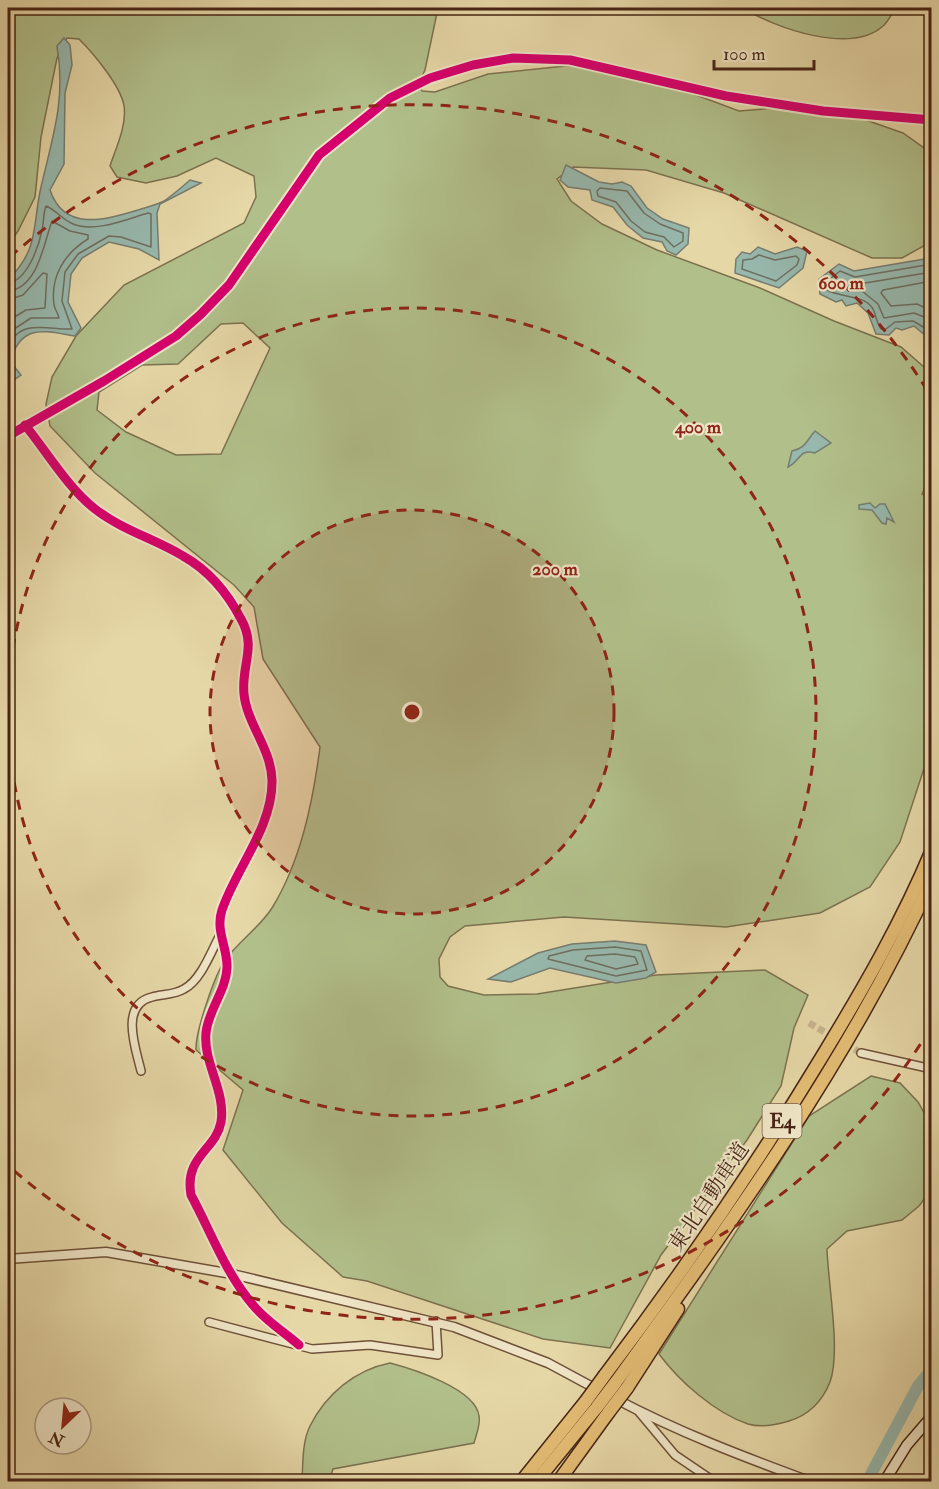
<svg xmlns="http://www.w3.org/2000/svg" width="939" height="1489" font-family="'IM FELL Double Pica','Noto Serif JP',serif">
<rect width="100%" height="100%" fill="#e6d7a7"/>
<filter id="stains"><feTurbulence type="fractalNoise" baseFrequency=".00333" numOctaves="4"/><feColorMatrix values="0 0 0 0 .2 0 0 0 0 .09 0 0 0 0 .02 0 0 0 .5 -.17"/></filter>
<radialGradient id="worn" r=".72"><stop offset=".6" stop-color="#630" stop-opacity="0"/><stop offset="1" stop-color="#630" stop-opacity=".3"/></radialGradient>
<g fill="#b1bf8a" stroke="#7c724f" stroke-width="1.5" fill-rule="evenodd">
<path d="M8,8H438L425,70L419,83L422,91L435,92L488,74L594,63L653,79L739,111L788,107L863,119L903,133L931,153V239L929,243L902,258H872L724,193L646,170L573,167L557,179L571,201L602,224L657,250L760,288L834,321L901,347L932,374L931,474L922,494L932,498L931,747L900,842L870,887L820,913L726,927L564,917L465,926L450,937L439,959L440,977L448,986L484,995L537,994L656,975L765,970L808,995L794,1028L781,1086L747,1140L661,1255L610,1348L543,1339L367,1281L343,1277L282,1223L223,1150L243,1090L196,1050C195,1033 215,973 226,959C239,941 260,927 272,908C301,861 313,801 320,747L263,659L254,607L234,585L95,473L50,426L46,404L52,377L76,336L124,285L244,223L256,197L254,176L216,158L177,176L146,183L117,177L110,166C116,148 127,125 124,106C121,86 93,53 79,39L67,38L57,58L41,137L35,197L18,231L8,245ZM243,323L270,348L221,454L176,455L126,432L97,410L99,392L142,365L178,364L221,324Z"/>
<path d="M743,8H896C892,13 888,22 883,26C851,55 775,28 743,8Z"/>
<path d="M871,1076L900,1083L918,1102L931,1125V1190L919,1206L902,1220L847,1231L827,1249C828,1284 841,1352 830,1382C822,1402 809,1415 789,1421C776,1425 761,1428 748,1424C715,1413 679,1381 659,1354L809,1116Z"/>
<path d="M390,1363C413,1369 476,1389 479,1416C481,1424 476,1435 474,1443L333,1469L329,1481H302C303,1464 302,1442 310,1426C326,1394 355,1370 390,1363Z"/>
</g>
<g fill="#97b8ad" stroke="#777d70" stroke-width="1.5">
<path d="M64,38L70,45L72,65L65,93L64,164L50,190C64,232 105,220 138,210C146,207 157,205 164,201C173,195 182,187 190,180L201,183L160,204L157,213L159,260L139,249L109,242L82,258L71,274L68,302L81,328L75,336C43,331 22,323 10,361L21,375L8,384V280C40,248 32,226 41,187C53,135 66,99 57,46Z"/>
<polygon points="566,165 599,182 612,184 622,182 631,186 647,208 663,219 689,228 688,244 676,255 667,251 662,242 643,238 627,225 613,207 592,200 590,190 568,187 560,180"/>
<polygon points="758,247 775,254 797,247 807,251 803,268 779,288 735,273 736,259 742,252 750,254"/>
<polygon points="931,258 931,332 926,336 914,326 902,330 896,328 889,335 876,334 868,313 857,303 846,306 842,300 836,302 820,294 819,279 839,264 854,271"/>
<path d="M815,431L831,443L815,453C799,448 800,462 788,467L792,451C806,448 806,441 815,431Z"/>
<polygon points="870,503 875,508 880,504 885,504 894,522 887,518 886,524 882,523 872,510 859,509 859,505"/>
<polygon points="615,941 646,945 656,972 646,978 616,983 550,968 511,982 488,979 538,953 572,944"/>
</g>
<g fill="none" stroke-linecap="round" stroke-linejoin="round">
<g stroke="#6f6e60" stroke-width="1.5">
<polygon points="600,188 627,191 644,213 660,224 683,233 683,241 674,247 664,237 645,232 631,221 616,202 598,196 597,191"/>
<polygon points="759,255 775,260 796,256 799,259 797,265 776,281 742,269 743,260 752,259"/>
<path d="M932,264L855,277L840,271L825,283L827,290C840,298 867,294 874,311C876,317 877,323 881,329H886L895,322L913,321L925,328L932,327"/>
<polyline points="932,272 859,284 857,287 878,304 884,318 914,313 932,320"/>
<polyline points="932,281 883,290 881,293 891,306 917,304 932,311"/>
<path d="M8,283C27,281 39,246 42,230C44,222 43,214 46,206C56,210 63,220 73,224C95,233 127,219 148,213L151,214V247L121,237L109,236L78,254L65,272L62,301L72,329C48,330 18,317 8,349"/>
<path d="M8,291C38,289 44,242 52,221L70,231L88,235V239C65,253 50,276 54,305C55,310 58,313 59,318H31L8,333"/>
<polyline points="8,300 23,295 43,273 47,274 45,308 26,310 8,321"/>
<polygon points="615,947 641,951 647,970 616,976 548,959 549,956 573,950"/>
<polygon points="615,954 635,957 638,964 616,969 585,960 587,956"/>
</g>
<polyline stroke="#97b8ad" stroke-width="12" points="870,1476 918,1386 932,1369"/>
<polyline stroke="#c6b38a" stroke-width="7" stroke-dasharray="7 3.5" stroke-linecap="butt" points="809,1023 861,1053"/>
<defs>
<g id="minor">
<path d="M25,425C47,452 68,488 95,509C122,530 155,539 183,556C208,570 228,594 241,619C257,647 241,665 244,694C247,724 271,748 272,780C273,827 236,868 222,910C215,931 228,948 227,968C226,991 208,1010 206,1033C203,1063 226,1091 221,1122C216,1150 184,1156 191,1195C211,1232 225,1272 253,1305C265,1320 284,1332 299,1345"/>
<polyline points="861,1053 932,1069"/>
<path d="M141,1071C136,1049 119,1005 152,997C163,994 174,995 184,989C201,980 211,952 220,935"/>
<polyline points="209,1322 312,1349 370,1345 438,1355 436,1321"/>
<polyline points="639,1412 675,1455 715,1482"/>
</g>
<g id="tertiary">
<polyline points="8,436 104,381 176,336 200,315 229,285 319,155 390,98 430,78 473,65 513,58 570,60 726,96 823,111 932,120"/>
<polyline points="8,1259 106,1252 232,1274 454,1327 548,1363 600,1391"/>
<path d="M614,1398C678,1432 744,1457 812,1482"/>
</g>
<polyline id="secondary" points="884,1482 907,1445 932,1416"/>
<g id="motorway">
<path d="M605,1375C683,1272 756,1166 823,1055C863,989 902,922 932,850"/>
<path d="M616,1382C732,1222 850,1059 932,879"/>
<polyline points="627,1388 678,1309"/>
<polyline points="521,1482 586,1401"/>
<polyline points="536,1482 597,1407"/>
<polyline points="558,1482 608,1413"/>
</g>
</defs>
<use href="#minor" stroke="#6f5139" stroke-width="10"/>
<use href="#tertiary" stroke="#6f5139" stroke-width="11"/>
<use href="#secondary" stroke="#472414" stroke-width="12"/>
<use href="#motorway" stroke="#472414" stroke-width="15"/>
<use href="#minor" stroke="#efe5c6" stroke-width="7"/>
<use href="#tertiary" stroke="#efe5c6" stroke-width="8"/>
<use href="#secondary" stroke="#efe5c6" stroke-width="9"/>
<use href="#motorway" stroke="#e3bc74" stroke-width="12"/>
<defs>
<g id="motorway-bridge">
<polyline points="586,1401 605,1375"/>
<polyline points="597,1407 616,1382"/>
<polyline points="608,1413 627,1388"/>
</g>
</defs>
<use href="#motorway-bridge" stroke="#472414" stroke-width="15" stroke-linecap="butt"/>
<use href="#motorway-bridge" stroke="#e3bc74" stroke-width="12"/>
<defs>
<g id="cycleway">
<path d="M25,425C47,452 68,488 95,509C122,530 155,539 183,556C208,570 228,594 241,619C257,647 241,665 244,694C247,724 271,748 272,780C273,827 236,868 222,910C215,931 228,948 227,968C226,991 208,1010 206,1033C203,1063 226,1091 221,1122C216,1150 184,1156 191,1195C211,1232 225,1272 253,1305C265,1320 284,1332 299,1345"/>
<polyline points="8,436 104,381 176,336 200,315 229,285 319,155 390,98 430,78 473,65 513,58 570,60 726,96 823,111 932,120"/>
</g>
</defs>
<use href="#cycleway" stroke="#efe5c6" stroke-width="13"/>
<use href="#cycleway" stroke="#d6006c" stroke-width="9"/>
</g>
<circle cx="412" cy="712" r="202" fill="#8f2418" fill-opacity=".12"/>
<g fill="none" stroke="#8f2418" stroke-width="3" stroke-dasharray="10 8">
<circle cx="412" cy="712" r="202"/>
<circle cx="412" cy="712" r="404"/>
<path d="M930 1029A607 607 0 0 1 10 1167M10 257A607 607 0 0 1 930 395"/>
</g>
<g text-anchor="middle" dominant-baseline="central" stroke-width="4.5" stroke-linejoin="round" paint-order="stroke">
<rect fill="#efe5c6" stroke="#795e49" stroke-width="1.5" x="762.5" y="1104" width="39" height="34" rx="4.5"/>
<g font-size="20" font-weight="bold" fill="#472414">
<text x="782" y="1121">E4</text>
</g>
<g font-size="21" fill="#472414" stroke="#efe5c6">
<text transform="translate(709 1197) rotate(-56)">東北自動車道</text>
</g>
</g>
<circle cx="412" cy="712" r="9" fill="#8f2418" stroke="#efe5c6" stroke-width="3"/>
<g font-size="18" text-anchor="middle" font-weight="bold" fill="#8f2418" stroke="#efe5c6" stroke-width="4.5" stroke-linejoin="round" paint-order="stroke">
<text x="841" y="289">600 m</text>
<text x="698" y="433">400 m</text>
<text x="555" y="575">200 m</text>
</g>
<rect width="939" height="1489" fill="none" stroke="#e6d7a7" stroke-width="30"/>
<rect x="9" y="9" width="921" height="1471" fill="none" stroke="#472414" stroke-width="3"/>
<rect x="15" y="15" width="909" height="1459" fill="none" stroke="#472414" stroke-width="1.5"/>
<g transform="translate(63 1426) rotate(206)"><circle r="28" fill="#efe5c6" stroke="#ac987f" stroke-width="1.5"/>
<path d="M0-4.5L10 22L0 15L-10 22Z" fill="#8f2418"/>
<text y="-9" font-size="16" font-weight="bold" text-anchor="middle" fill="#472414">N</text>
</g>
<path d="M714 60v9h100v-9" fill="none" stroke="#472414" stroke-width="3"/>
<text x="723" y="60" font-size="18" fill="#472414" stroke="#efe5c6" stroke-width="4.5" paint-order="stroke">100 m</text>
<rect width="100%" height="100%" filter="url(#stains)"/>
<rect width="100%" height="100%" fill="url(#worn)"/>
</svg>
